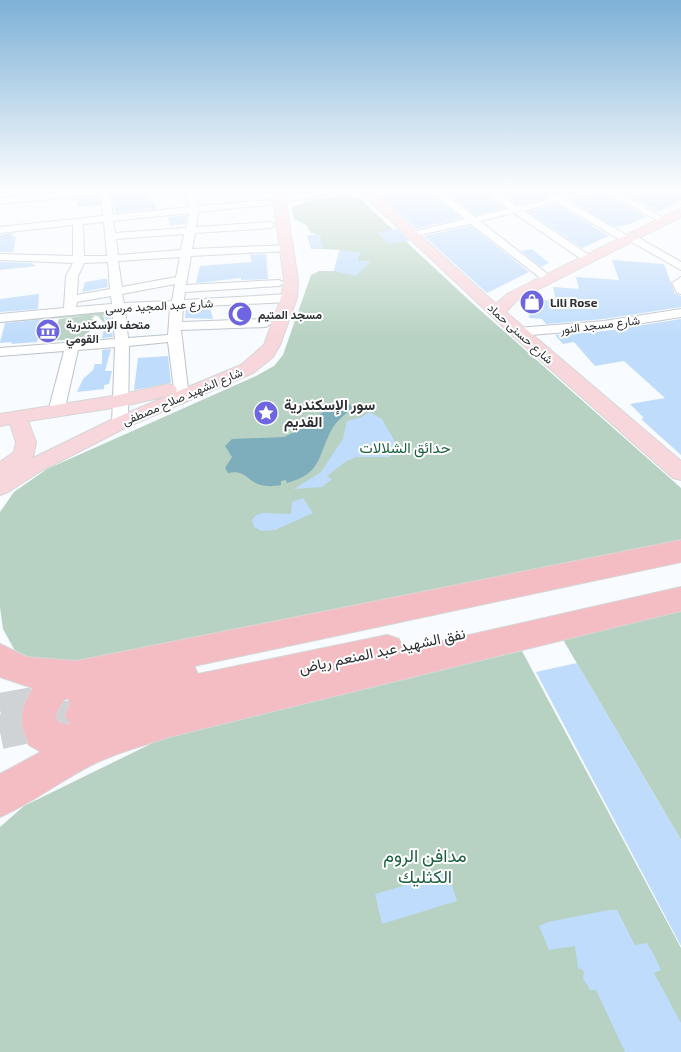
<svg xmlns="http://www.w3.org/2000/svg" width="681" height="1052" font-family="'Exo 2',Vazirmatn,sans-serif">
<rect width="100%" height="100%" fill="#f8fbff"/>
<g fill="#b7d2c2">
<polygon points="344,195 358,197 471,302 681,488 681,544 158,655 48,664 23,656 14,649 3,629 0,607 0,512 14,492 47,469 256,376 274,366 283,355 311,275 319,271 334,271 340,250 323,249 315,233 311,233 306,225 294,219 292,208 306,201"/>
<polygon points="105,312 108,313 103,315 105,322 116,320 116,327 113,327 111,323 104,323 98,316 92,315 95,317 91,318 97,322 98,326 84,335 86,337 83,338 52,341 59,319 84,316 0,323 1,320"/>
<polygon points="681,608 681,840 562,638"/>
<polygon points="522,651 681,948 681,1052 0,1052 0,827 24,806 171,734"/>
</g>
<path fill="#7eadbc" d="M348,403L353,407C346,414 337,420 332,429C317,456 323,473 287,483L286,480L281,481V485C274,486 268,487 261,485C247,481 245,469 228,473L225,468L232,457L225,446L232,439L284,437L305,427L328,408Z"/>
<g fill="#bfdcfc">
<polygon points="111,190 145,190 148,200 154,199 156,209 115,213 115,203 113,203"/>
<polygon points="373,190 428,190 461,218 416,229"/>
<polygon points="444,190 481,190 504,208 475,215"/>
<polygon points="498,190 581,190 563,193 551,191 546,194 546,198 517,205"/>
<polygon points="602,190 603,192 646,217 630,224 615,227 571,201"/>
<polygon points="619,190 681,190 681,200 658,212"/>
<polygon points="99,196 100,205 77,207 76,198"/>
<polygon points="557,204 609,236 582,248 528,212"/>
<polygon points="187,215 185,224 170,226 168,217"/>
<polygon points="471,226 529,272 487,293 424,236"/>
<polygon points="397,229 410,241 389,244 377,232"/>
<polygon points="13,233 12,237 16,236 13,252 0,252 0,235"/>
<polygon points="320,234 323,249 311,249 307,235"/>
<polygon points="532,249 548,262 549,263 541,267 521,251"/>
<polygon points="339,251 360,252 358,261 371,261 356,276 334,271"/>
<polygon points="266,254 268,279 241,280 241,278 196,283 200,266 252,262 250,255"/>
<polygon points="612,260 664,264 675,294 681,296 681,307 604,319 546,324 542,319 529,318 528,299 556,301 553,287 579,289 576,277 619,280"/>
<polygon points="0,262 31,263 36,266 0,270"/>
<polygon points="103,279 107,279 108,287 82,292 85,282"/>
<polygon points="39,294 38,309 0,312 0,299"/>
<polygon points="210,308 213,319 185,318 186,309"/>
<polygon points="110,313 113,337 102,338 106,320 103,314"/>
<polygon points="681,319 681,455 641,419 644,418 630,404 665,398 624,361 595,366 574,342 563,344 555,335 604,331"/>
<polygon points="37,320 43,321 37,342 11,344 12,342 0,343 5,323"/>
<polygon points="111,349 105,371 112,371 109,384 104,385 104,389 77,392 83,379 93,370 95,364 102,364 102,350"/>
<polygon points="168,356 171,383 134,390 138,358"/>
<polygon points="369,412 382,419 398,447 390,457 356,457 345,462 327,476 332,479 322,487 294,489 321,472 343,439 347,421 362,417"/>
<polygon points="303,498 313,513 275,530 262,531 254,527 252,520 256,515 263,513 291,514 292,502"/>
<polygon points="577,663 681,840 681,946 536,672"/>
<polygon points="448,873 457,901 382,924 375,894"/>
<polygon points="609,910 617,910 635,945 647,943 654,955 661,970 654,973 681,1023 681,1052 625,1052 596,990 590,990 583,978 584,971 578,968 575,946 549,950 539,926 548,922"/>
</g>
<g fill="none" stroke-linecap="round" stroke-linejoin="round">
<g stroke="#d0d3d6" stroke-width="34" stroke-dasharray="34 17" stroke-linecap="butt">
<polyline points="0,710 61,699"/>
<polyline points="0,732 83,715"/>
</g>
<defs>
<g id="minor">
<path d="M83,190H109L113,215L189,207L183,190H192L198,206L270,200L272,202L267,205L198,212L196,227L271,222L276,225L271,228L195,233L192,249L287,245L292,248L287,251L191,256L186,285L279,280L285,283L279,286L185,292L184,300L289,294L295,298L289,302L183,307L182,322L266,319L272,323L266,327L181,330L189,397L187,400L182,401L175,397L168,342L129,346L128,423L120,428L112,423L115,347L78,350L64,412L56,417L48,412L64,351L0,356V348L115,339L112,311L0,322V314L64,308L66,276L73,263L0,260V254L73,256V225L0,233V227L103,216L101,194L0,204V198ZM189,213L186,228L115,233L113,221ZM104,222L107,256H84L83,224ZM184,234L181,250L118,255L116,239ZM180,257L176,277L122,287L118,261ZM108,262L110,289L77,295L78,276L84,263ZM175,284L172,301L124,303L122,294ZM111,296L112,304L76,307L77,302ZM170,308L168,335L128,338L125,310Z"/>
<polygon points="328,190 354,190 279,203 274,200 279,197"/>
<path d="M430,190H440L475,217L508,209L483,190H494L517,207L550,199L547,196L552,193C566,198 584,190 600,190L566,200L626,235H634L681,262V270L630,241H622L557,202L524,211L592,257V261H584L514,213L480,221L554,279L548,282L544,281L471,224L409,237V233L465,219Z"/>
<polygon points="604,190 615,190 669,221 661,223"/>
<polygon points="681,277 681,294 677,293 672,283"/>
<polygon points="681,309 681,317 604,329 518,336 511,332 518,328 604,321"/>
</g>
<g id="major">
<path d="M272,190H284L298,280L297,298L280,345L273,357L253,373L127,427L39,472L8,492L0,495V462L14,452L16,442L10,424L0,426V414L119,395L168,384L175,386L177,390L176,392L241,365L264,345L281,298L284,280ZM168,396L113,419L33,458L36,442L28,421L119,407Z"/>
<polygon points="358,190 370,190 496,304 507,294 681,208 681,217 517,300 506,312 681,461 681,480 673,478 512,335"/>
</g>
<path id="highway" d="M681,540V562L194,666L198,674L387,635L399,639L403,650L681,587V611L169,737C146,745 122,751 100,761C66,776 35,802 0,817V774L41,752L29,745C19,721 19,711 33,688L0,677V644L27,657L76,661ZM68,698L70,703L65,715L70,725L58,722L56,714L64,700Z"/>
</defs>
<use href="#minor" stroke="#bbc3cc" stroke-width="2"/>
<use href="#major" stroke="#d5d6d6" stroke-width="2"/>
<use href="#highway" stroke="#d5d6d6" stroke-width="2"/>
<use href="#minor" fill="#fff" fill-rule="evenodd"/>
<use href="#major" fill="#f8d7dc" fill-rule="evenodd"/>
<use href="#highway" fill="#f4bdc4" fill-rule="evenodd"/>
</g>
<linearGradient id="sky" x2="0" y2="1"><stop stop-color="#7db1d6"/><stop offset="0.56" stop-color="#fcfdff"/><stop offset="1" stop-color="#fcfdff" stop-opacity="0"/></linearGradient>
<rect width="681" height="338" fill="url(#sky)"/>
<defs>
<symbol id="shop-disc" viewBox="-11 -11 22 22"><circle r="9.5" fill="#6d66e0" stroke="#fff"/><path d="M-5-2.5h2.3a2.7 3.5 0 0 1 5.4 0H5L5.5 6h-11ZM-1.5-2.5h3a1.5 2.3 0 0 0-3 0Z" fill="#fff"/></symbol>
<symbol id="mosque-disc" viewBox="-11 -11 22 22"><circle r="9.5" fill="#6d66e0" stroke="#fff"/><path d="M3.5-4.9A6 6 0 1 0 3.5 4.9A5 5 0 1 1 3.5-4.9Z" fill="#fff"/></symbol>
<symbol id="museum-disc" viewBox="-11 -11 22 22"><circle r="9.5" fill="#6d66e0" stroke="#fff"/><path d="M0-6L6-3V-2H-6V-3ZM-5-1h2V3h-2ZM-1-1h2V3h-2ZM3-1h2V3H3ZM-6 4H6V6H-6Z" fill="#fff"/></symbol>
<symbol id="sight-disc" viewBox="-11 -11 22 22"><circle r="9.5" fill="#6d66e0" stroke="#fff"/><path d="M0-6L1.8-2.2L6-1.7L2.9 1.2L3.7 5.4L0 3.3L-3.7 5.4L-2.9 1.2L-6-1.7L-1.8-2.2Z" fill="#fff"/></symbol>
</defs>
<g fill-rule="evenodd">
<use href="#shop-disc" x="518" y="288" width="28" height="28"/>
<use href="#mosque-disc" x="226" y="300" width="28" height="28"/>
<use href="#museum-disc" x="34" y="317" width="28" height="28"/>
<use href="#sight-disc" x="252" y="399" width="28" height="28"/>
</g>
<g text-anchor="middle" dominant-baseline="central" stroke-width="4" stroke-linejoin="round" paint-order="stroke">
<g font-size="12" font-weight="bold" fill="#2e3134" stroke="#fff" text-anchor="start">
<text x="550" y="302">Lili Rose</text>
<text x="258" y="314">مسجد المتيم</text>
<text x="66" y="324">متحف الإسكندرية<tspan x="66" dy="14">القومي</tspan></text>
</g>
<g font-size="12" fill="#2e3134" stroke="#fff">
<text transform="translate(159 305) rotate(-3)">شارع عبد المجيد مرسى</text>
<text transform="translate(600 324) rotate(-7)">شارع مسجد النور</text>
<text transform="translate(521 333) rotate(42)">شارع حسنى حماد</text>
<text transform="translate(182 396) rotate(-23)">شارع الشهيد صلاح مصطفى</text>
</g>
<g font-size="15" font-weight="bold" fill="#2e3134" stroke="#fff" text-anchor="start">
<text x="284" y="404">سور الإسكندرية<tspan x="284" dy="17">القديم</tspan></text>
</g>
<g font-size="15" fill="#1c5f41" stroke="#fff">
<text x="405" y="447">حدائق الشلالات</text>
</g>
<g font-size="15" fill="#2e3134" stroke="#fff">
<text transform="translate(382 650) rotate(-12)">نفق الشهيد عبد المنعم رياض</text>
</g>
<g font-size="18" fill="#1c5f41" stroke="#fff">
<text x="425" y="855">مدافن الروم<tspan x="425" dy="21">الكثليك</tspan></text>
</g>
</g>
</svg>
